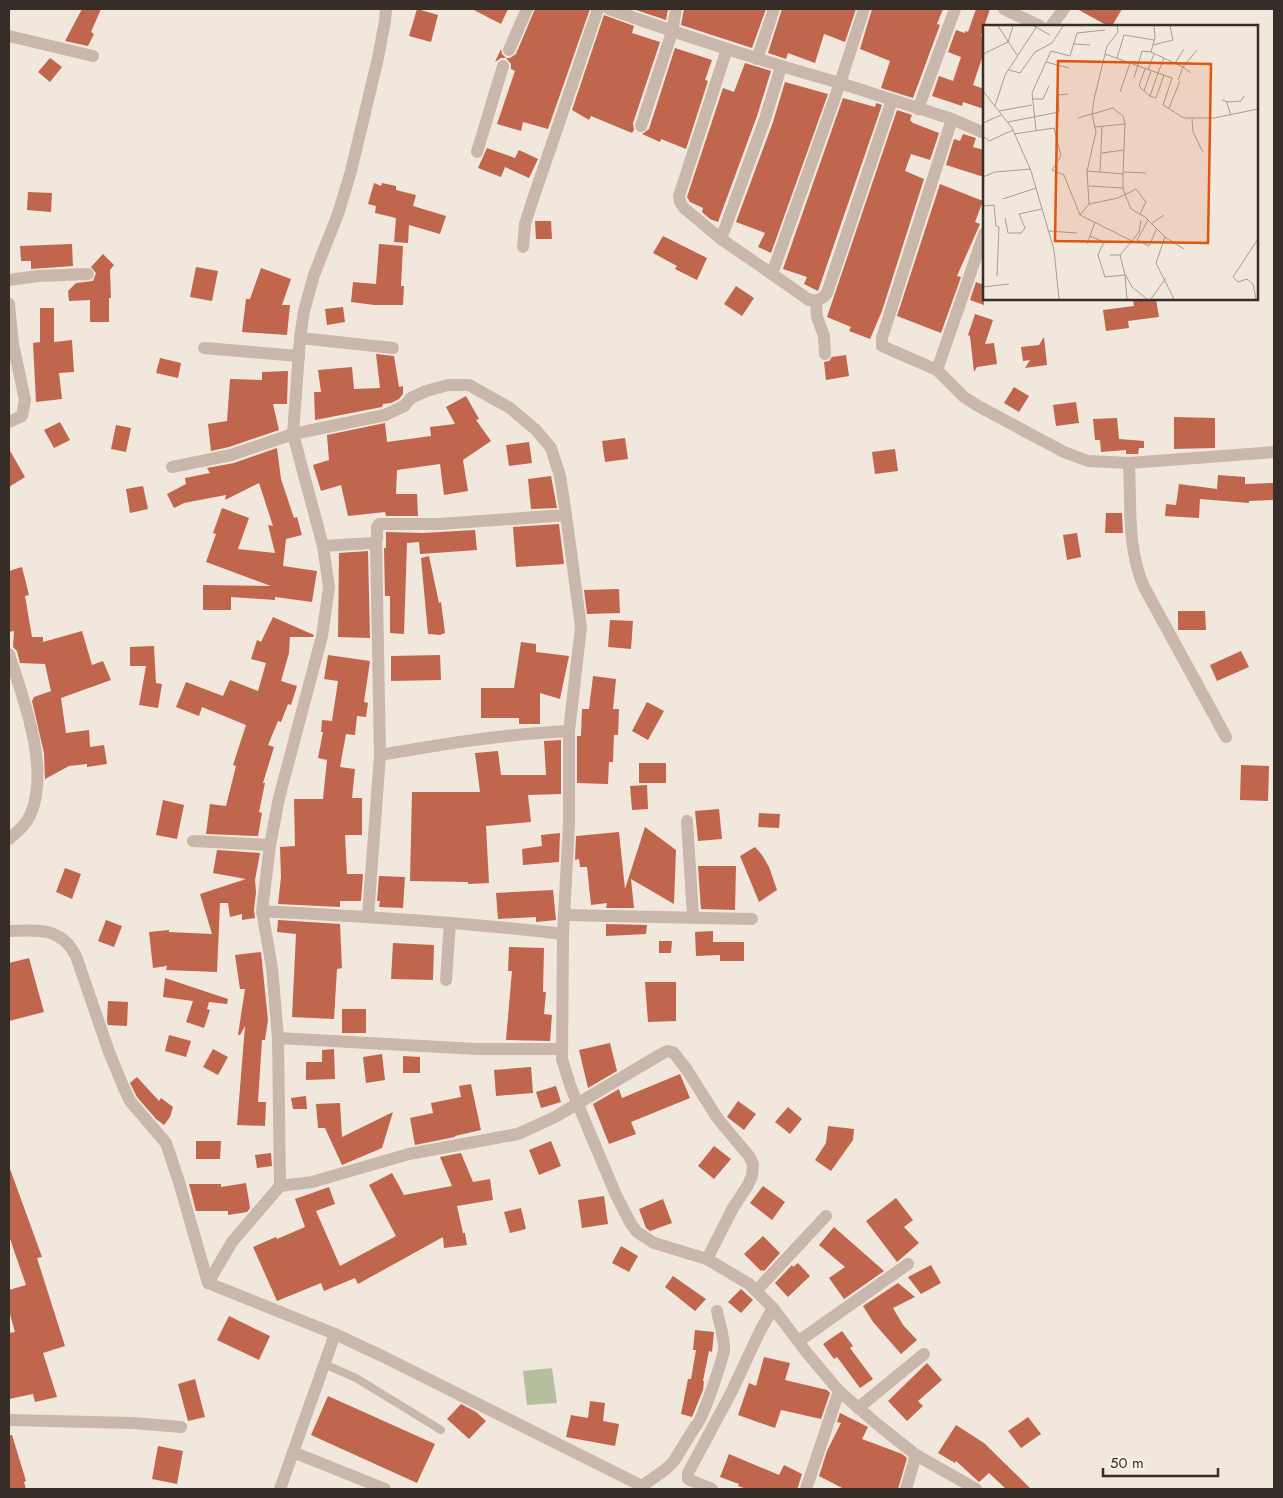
<svg xmlns="http://www.w3.org/2000/svg" width="1283" height="1498" font-family="Jost,sans-serif">
<rect width="100%" height="100%" fill="#f1e7dd"/>
<polygon fill="#b5bf9e" points="552,1368 557,1403 527,1405 523,1371"/>
<g fill="#bf664d">
<polygon points="82,9 101,9 91,32 94,34 88,46 65,41"/>
<polygon points="417,9 438,15 431,42 409,36"/>
<polygon points="472,9 508,9 501,24"/>
<polygon points="535,9 590,9 548,129 523,122 521,131 497,124 515,71 511,69 511,64 506,58 501,58 495,62 501,49 502,54 506,58 510,58 516,54"/>
<polygon points="633,9 668,9 666,20"/>
<polygon points="684,9 766,9 752,48 681,25"/>
<polygon points="782,9 856,9 845,42 824,34 815,63 788,53 786,59 768,53"/>
<polygon points="872,9 943,9 937,24 940,25 913,98 881,88 890,61 860,49"/>
<polygon points="976,9 990,9 981,36 984,38 984,52 973,85 984,89 984,109 963,102 962,106 932,96 939,76 953,81 961,57 948,52 956,30 965,33 965,31 968,32"/>
<polygon points="1077,9 1122,9 1112,26 1108,26"/>
<polygon points="604,15 634,26 632,33 660,42 633,123 634,130 632,133 591,116 589,120 572,110"/>
<polygon points="675,48 712,60 705,80 708,81 686,149 661,139 660,142 642,134 649,129"/>
<polygon points="50,58 62,67 50,82 38,72"/>
<polygon points="745,63 771,71 757,116 718,222 710,219 702,212 703,208 690,202 687,197 723,88 734,92"/>
<polygon points="785,82 828,94 771,253 758,247 765,233 736,222 773,122"/>
<polygon points="843,98 875,107 876,103 882,105 818,291 804,284 807,277 783,269"/>
<polygon points="897,110 912,115 910,120 913,123 939,133 930,160 911,154 905,171 924,179 882,311 870,339 849,331 851,327 827,317"/>
<polygon points="963,134 976,138 973,147 984,150 984,177 946,165 954,139 960,141"/>
<polygon points="487,148 515,158 519,150 538,159 529,178 505,167 501,177 478,168"/>
<polygon points="374,183 381,186 382,183 396,186 396,190 416,195 413,206 446,216 440,234 409,225 408,243 394,242 396,218 375,213 376,206 368,204"/>
<polygon points="940,184 983,201 975,222 980,224 957,276 961,277 941,333 897,316"/>
<polygon points="28,192 52,193 51,212 27,210"/>
<polygon points="535,221 551,221 552,239 536,239"/>
<polygon points="663,236 707,258 697,280 675,269 677,266 653,253"/>
<polygon points="72,244 73,266 31,269 31,261 21,261 20,246"/>
<polygon points="379,244 403,246 401,286 404,286 403,305 374,305 351,302 353,282 376,284"/>
<polygon points="103,254 114,265 110,270 111,298 109,298 109,322 90,322 90,300 69,301 68,291 76,283 93,281 96,273 91,267"/>
<polygon points="196,267 218,271 212,301 190,297"/>
<polygon points="261,268 291,279 282,305 290,305 287,335 242,332 246,299 250,299"/>
<polygon points="976,282 984,285 984,305 970,300"/>
<polygon points="736,286 754,298 742,316 724,304"/>
<polygon points="1133,299 1156,299 1159,317 1128,321 1129,328 1106,331 1103,310 1134,306"/>
<polygon points="343,307 345,322 327,325 325,309"/>
<polygon points="40,308 54,308 54,342 72,340 74,372 59,373 62,399 36,402 33,343 40,342"/>
<polygon points="975,314 993,320 985,344 994,343 997,364 977,367 974,372 970,336 968,335"/>
<polygon points="1044,337 1047,365 1025,368 1030,360 1023,361 1021,347 1039,345"/>
<polygon points="376,354 394,356 399,387 403,386 403,394 399,399 391,403 383,404 382,407 315,420 314,392 321,392 318,370 352,367 354,389 380,388"/>
<polygon points="846,355 849,376 826,380 824,362 829,361 832,357"/>
<polygon points="160,358 181,363 178,378 156,373"/>
<polygon points="288,371 287,404 273,404 279,430 229,447 211,451 208,424 227,421 230,379 262,380 262,372"/>
<polygon points="1014,387 1029,396 1019,412 1004,403"/>
<polygon points="466,396 479,419 476,420 491,441 463,460 468,491 444,495 440,464 397,470 396,494 417,494 418,516 386,516 385,512 348,516 341,485 321,491 313,465 329,460 327,435 385,423 387,442 431,436 430,427 455,424 446,407"/>
<polygon points="1076,402 1079,423 1056,426 1053,405"/>
<polygon points="1174,417 1215,418 1215,448 1174,449"/>
<polygon points="1117,418 1119,439 1144,441 1144,448 1139,448 1138,454 1126,454 1126,450 1101,452 1100,440 1095,440 1093,419"/>
<polygon points="60,422 70,440 54,448 44,430"/>
<polygon points="116,425 131,428 126,452 111,449"/>
<polygon points="625,438 628,459 605,462 602,441"/>
<polygon points="529,442 532,463 509,466 506,445"/>
<polygon points="277,448 281,479 294,518 297,517 302,535 286,539 283,566 317,571 312,602 275,597 275,600 231,597 231,610 203,610 203,585 271,586 206,562 216,534 213,533 222,508 249,518 238,549 275,553 268,525 273,526 259,483 225,500 226,495 184,503 174,508 167,494 186,484 185,478 210,473 207,468 234,463"/>
<polygon points="9,449 25,477 9,487"/>
<polygon points="895,449 898,471 875,474 872,452"/>
<polygon points="1218,475 1245,477 1245,484 1274,483 1274,500 1249,501 1249,503 1200,499 1199,518 1165,516 1166,504 1176,505 1179,484 1217,489"/>
<polygon points="551,476 557,508 531,509 528,479"/>
<polygon points="143,486 148,509 130,513 126,489"/>
<polygon points="1106,513 1122,513 1123,533 1105,533"/>
<polygon points="559,524 564,564 516,567 513,527"/>
<polygon points="475,530 477,550 420,554 419,542 407,543 404,634 390,633 390,596 385,596 384,548 386,548 386,532 423,533"/>
<polygon points="1077,533 1081,557 1067,560 1063,535"/>
<polygon points="368,551 370,638 338,637 339,553"/>
<polygon points="429,556 439,603 441,602 445,633 440,635 428,634 421,558"/>
<polygon points="22,567 29,595 25,596 32,637 43,637 43,642 82,631 92,665 103,661 111,680 61,698 66,733 89,730 90,747 104,745 107,764 87,767 87,764 69,766 45,779 44,753 32,701 34,697 51,691 45,664 20,663 17,651 13,647 14,631 9,632 9,571"/>
<polygon points="619,589 620,613 587,614 584,590"/>
<polygon points="1178,611 1205,611 1206,630 1178,630"/>
<polygon points="273,617 314,635 313,637 290,637 289,653 281,681 297,686 291,705 288,704 281,722 278,721 268,745 274,747 263,783 265,783 259,812 262,813 258,836 206,834 210,804 226,806 236,766 233,765 246,725 202,707 199,716 176,707 186,682 223,696 230,680 258,691 266,663 251,659 257,640 261,642"/>
<polygon points="610,620 633,621 631,649 608,647"/>
<polygon points="521,642 536,644 536,652 569,656 560,699 540,693 540,724 519,724 519,718 481,718 481,688 514,688"/>
<polygon points="154,646 156,683 162,684 158,708 139,705 146,666 130,666 130,647"/>
<polygon points="1241,651 1249,667 1217,681 1210,665"/>
<polygon points="328,655 370,661 364,702 368,703 366,717 357,716 355,735 346,734 340,767 355,769 352,798 362,798 362,835 345,835 347,874 362,874 363,875 361,901 340,901 340,907 278,904 281,877 280,847 295,846 294,799 323,799 327,760 318,758 323,732 321,732 322,720 332,721 338,681 324,679"/>
<polygon points="440,655 441,680 391,681 391,656"/>
<polygon points="593,676 616,679 613,709 619,709 618,735 614,735 613,762 609,762 608,784 577,783 577,736 581,736 582,709 589,709"/>
<polygon points="647,702 664,711 648,740 632,731"/>
<polygon points="561,740 561,794 528,795 531,822 486,826 489,883 468,884 468,882 410,881 412,792 480,792 475,753 498,751 501,775 546,775 544,741"/>
<rect x="639" y="763" width="27" height="20"/>
<polygon points="1241,765 1269,766 1268,801 1240,800"/>
<polygon points="647,785 648,809 632,810 630,786"/>
<polygon points="163,800 184,805 177,839 156,835"/>
<polygon points="719,809 722,839 698,841 695,811"/>
<polygon points="759,813 780,814 779,828 758,827"/>
<polygon points="645,827 676,850 674,904 631,879 634,908 606,908 607,903 591,905 587,867 580,867 579,859 575,860 576,836 619,832 625,889"/>
<polygon points="560,833 559,862 523,865 522,849 542,846 541,835"/>
<polygon points="755,847 762,855 769,867 777,890 759,902 740,856"/>
<polygon points="217,850 260,853 255,880 256,892 254,910 255,918 242,920 242,914 230,917 228,903 220,903 217,972 166,970 167,966 153,968 149,932 169,930 169,932 212,934 200,894 246,879 213,873"/>
<polygon points="698,866 736,866 735,910 701,909"/>
<polygon points="65,868 81,874 72,899 56,892"/>
<polygon points="379,876 405,877 403,908 379,907 380,901 377,901"/>
<polygon points="553,890 556,920 536,922 536,917 498,919 496,893"/>
<polygon points="106,920 122,926 114,947 98,941"/>
<polygon points="278,920 340,924 342,968 337,969 334,1019 292,1017 296,934 277,932"/>
<polygon points="606,924 647,925 646,934 606,936"/>
<polygon points="713,931 713,942 744,942 744,961 720,961 720,955 696,956 695,932"/>
<polygon points="659,941 672,941 671,953 659,953"/>
<polygon points="393,943 434,945 433,980 391,979"/>
<polygon points="509,947 544,948 543,992 546,992 544,1014 552,1015 550,1041 506,1040 512,971 508,971"/>
<polygon points="261,952 268,1020 265,1040 262,1040 258,1102 266,1102 265,1126 237,1125 245,1026 240,1035 238,1035 245,989 240,989 235,955"/>
<polygon points="29,958 44,1012 9,1021 9,963"/>
<polygon points="165,978 228,999 227,1004 209,1002 207,1009 210,1010 204,1028 186,1022 193,1001 163,997"/>
<polygon points="645,982 676,982 676,1021 648,1022"/>
<polygon points="108,1001 128,1002 127,1026 108,1025 107,1021"/>
<rect x="342" y="1009" width="24" height="24"/>
<polygon points="169,1035 191,1041 186,1057 165,1051"/>
<polygon points="610,1043 617,1071 588,1088 579,1050"/>
<polygon points="213,1049 228,1057 218,1075 203,1067"/>
<polygon points="334,1049 335,1079 306,1080 306,1062 322,1062 322,1050"/>
<polygon points="382,1054 385,1080 366,1083 363,1057"/>
<polygon points="403,1056 420,1057 420,1073 403,1073"/>
<polygon points="531,1067 533,1093 496,1096 494,1070"/>
<polygon points="680,1074 690,1098 631,1122 636,1134 609,1144 593,1104 619,1089 622,1098"/>
<polygon points="137,1077 159,1101 161,1098 173,1107 170,1117 164,1125 156,1119 137,1097 130,1083"/>
<polygon points="471,1084 481,1130 455,1136 455,1137 415,1145 410,1118 433,1113 431,1103 461,1097 459,1086"/>
<polygon points="556,1086 561,1102 541,1108 536,1092"/>
<polygon points="306,1096 307,1109 293,1109 291,1098"/>
<polygon points="738,1101 756,1114 744,1130 727,1117"/>
<polygon points="340,1103 342,1137 393,1112 382,1148 342,1165 325,1128 318,1128 316,1104"/>
<polygon points="788,1107 802,1119 790,1134 775,1122"/>
<polygon points="828,1126 854,1129 853,1140 831,1171 815,1160 826,1143"/>
<polygon points="196,1141 221,1141 220,1159 196,1159"/>
<polygon points="551,1141 561,1166 539,1175 529,1150"/>
<polygon points="714,1146 731,1159 714,1179 698,1166"/>
<polygon points="271,1153 272,1166 257,1168 255,1155"/>
<polygon points="461,1153 473,1182 490,1179 493,1200 457,1206 463,1233 465,1233 467,1245 444,1248 443,1237 358,1284 355,1278 324,1291 321,1283 277,1301 253,1247 276,1237 277,1239 305,1227 295,1199 329,1187 335,1204 316,1211 340,1266 396,1236 369,1185 392,1173 404,1195 452,1186 440,1157"/>
<polygon points="9,1169 10,1169 42,1257 37,1258 65,1346 43,1353 57,1397 35,1402 33,1394 9,1399 9,1333 15,1332 9,1311 9,1290 26,1285 9,1236"/>
<polygon points="246,1183 250,1208 247,1212 228,1215 228,1211 196,1211 189,1184 221,1184 221,1187"/>
<polygon points="763,1186 785,1202 772,1220 750,1203"/>
<polygon points="604,1196 608,1224 582,1228 578,1200"/>
<polygon points="896,1198 913,1220 904,1227 919,1243 897,1262 866,1221"/>
<polygon points="663,1199 672,1223 650,1231 646,1228 639,1209"/>
<polygon points="521,1208 526,1229 510,1233 504,1212"/>
<polygon points="834,1227 884,1271 844,1299 829,1278 845,1267 819,1245"/>
<polygon points="763,1236 780,1253 764,1271 762,1270 761,1271 744,1254"/>
<polygon points="621,1246 638,1256 629,1272 612,1263"/>
<polygon points="798,1263 810,1276 788,1297 775,1283 792,1265 793,1267"/>
<polygon points="931,1265 941,1283 921,1294 908,1277"/>
<polygon points="673,1276 706,1299 695,1311 665,1287"/>
<polygon points="898,1283 915,1297 893,1308 903,1325 917,1340 901,1354 873,1322 863,1306"/>
<polygon points="741,1289 753,1300 741,1313 728,1302"/>
<polygon points="229,1316 270,1336 259,1360 217,1340"/>
<polygon points="695,1330 714,1332 712,1352 709,1351 703,1381 704,1381 703,1390 692,1417 681,1414 688,1379 691,1379 696,1350 693,1350"/>
<polygon points="842,1331 853,1346 850,1348 873,1379 860,1388 837,1357 834,1359 823,1344"/>
<polygon points="764,1357 790,1363 785,1380 827,1390 830,1393 821,1419 781,1410 775,1428 738,1415 749,1383 756,1386"/>
<polygon points="927,1363 942,1380 918,1401 923,1406 907,1421 888,1401"/>
<polygon points="195,1379 205,1417 188,1421 178,1384"/>
<polygon points="328,1396 435,1444 417,1483 311,1435"/>
<polygon points="590,1401 605,1403 603,1421 619,1424 615,1446 566,1437 571,1415 588,1418"/>
<polygon points="461,1404 476,1412 486,1421 469,1439 447,1419"/>
<polygon points="840,1413 868,1427 862,1439 902,1454 907,1458 898,1489 844,1489 819,1476 827,1451 841,1423 837,1422"/>
<polygon points="1028,1417 1041,1434 1021,1448 1008,1431"/>
<polygon points="956,1425 984,1443 1031,1489 1006,1489 989,1473 979,1482 956,1461 955,1463 938,1453"/>
<polygon points="9,1435 12,1435 26,1481 24,1482 26,1489 9,1489"/>
<polygon points="158,1446 183,1451 177,1484 152,1479"/>
<polygon points="729,1454 779,1475 784,1465 802,1474 798,1487 797,1489 747,1489 738,1486 739,1484 720,1477"/>
</g>
<g fill="none" stroke-linecap="round" stroke-linejoin="round">
<polyline stroke="#c8b7aa" stroke-width="8" points="324,1364 356,1378 441,1430"/>
<g stroke="#c8b7aa" stroke-width="12">
<path d="M609,9C685,36 762,61 840,83L772,274L721,239"/>
<polyline points="864,9 840,83 952,119 882,338 882,346 937,370 964,397 978,406 1064,452 1088,461 1129,463 1274,452"/>
<polyline points="1004,9 1040,26"/>
<polyline points="1051,26 1064,9"/>
<polyline points="9,36 93,56"/>
<polyline points="727,49 679,196 680,202 684,208 721,239 765,119 781,67"/>
<polyline points="509,50 527,9"/>
<polyline points="757,59 774,9"/>
<polyline points="918,109 955,9"/>
<polyline points="952,119 984,133"/>
<polyline points="641,126 672,32 676,9"/>
<polyline points="477,152 503,66"/>
<polyline points="523,247 525,224 532,202 598,9"/>
<path d="M772,274L809,300C817,301 822,300 827,293L892,100"/>
<polyline points="9,280 38,276 88,274"/>
<polyline points="816,301 817,317 824,336 825,354"/>
<polyline points="9,304 13,344 25,400 22,416 9,422"/>
<polyline points="300,338 393,348"/>
<polyline points="204,348 299,356"/>
<polyline points="937,370 984,234"/>
<path d="M1129,463C1131,504 1127,549 1144,587L1226,737"/>
<polyline points="172,467 231,455 293,434 385,415 404,406 411,398 426,391 448,385 469,385 510,408 536,430 551,448 560,476 566,515"/>
<polyline points="323,546 373,543 377,539 377,527 379,524 439,524 566,515 581,627 569,731 569,824 563,934"/>
<path d="M9,654C23,698 50,768 31,813C27,824 17,832 9,839"/>
<path d="M380,755C443,744 505,734 569,731"/>
<polyline points="687,821 693,917"/>
<polyline points="193,841 270,845"/>
<polyline points="262,911 270,845 279,798 322,636 329,587 323,546 293,434 300,338 304,311 314,275 338,214 351,171 378,58 385,21 386,9"/>
<polyline points="564,915 752,919"/>
<polyline points="368,916 380,755 376,541"/>
<path d="M9,931C38,930 61,927 76,956L109,1052L123,1086L130,1101L166,1143L179,1182L208,1283L335,1334L382,1356L642,1486L639,1489"/>
<polyline points="446,980 450,923"/>
<polyline points="278,1038 476,1049 561,1049"/>
<polyline points="280,1186 312,1182 409,1154 518,1134 555,1117 663,1053 668,1051 674,1053 687,1070 718,1119 749,1156 753,1164 752,1176 748,1185 733,1208 707,1259"/>
<path d="M208,1283L232,1242L280,1186L278,1038L272,968L262,911C363,917 463,922 563,934L562,1059L571,1088L616,1195L631,1224L637,1232L654,1243L707,1259L749,1284L773,1308L807,1353L839,1391L877,1424L916,1455L906,1489"/>
<polyline points="756,1291 826,1216"/>
<polyline points="799,1341 908,1264"/>
<polyline points="858,1408 924,1354"/>
<polyline points="9,1420 133,1423 181,1427"/>
<polyline points="293,1452 385,1489"/>
<polyline points="916,1455 976,1489"/>
<path d="M642,1486L666,1469L674,1461L695,1427C702,1422 722,1361 724,1350C725,1340 719,1322 717,1311"/>
<polyline points="280,1489 335,1334"/>
<polyline points="712,1489 690,1480 688,1479 688,1473 731,1393 760,1331 773,1308"/>
<polyline points="806,1489 839,1391"/>
</g>
</g>
<g transform="translate(983 25)">
<rect width="275" height="275" fill="#f1e7dd"/>
<path fill="none" stroke="#a69d95" stroke-width="1" d="M15,1L34,30M51,1L67,10M171,1L172,13L168,27L200,42L195,55M91,19L107,20M170,20L190,15L187,1M0,29L25,17L30,1M122,29L175,48L167,71L161,66M134,33L141,10L171,15M181,33L175,48L189,53L180,80L201,93H231L275,84M63,37L86,43M192,38L201,24M162,44L156,61L161,66L168,46M26,45L37,48L52,27L69,18L80,1M165,45L171,29M208,48L200,42L214,25M151,53L159,26L168,27M0,66L29,103L48,146L71,225L76,274M137,67L147,38M167,71L173,73L181,50M49,74H60L66,61M239,75L243,76L248,90M243,77L258,76L261,71M12,81L22,50L54,1M186,83L197,56M16,86L49,80M95,93L130,83L140,91L142,99M209,94L210,107L220,127M25,97L76,87L75,70L85,69M0,98L18,90M112,102L142,99L140,149M53,105L49,68L68,26L87,31L94,8L122,5M31,109L71,103L78,131L69,145L81,150L97,190M0,111L6,116L30,105M119,128L141,125M275,131V159M104,146L113,107L109,89L111,74L124,21L135,7L134,1M117,147L119,102M141,147L163,148M0,152L12,147L48,144M106,161L140,163M20,174L53,163M106,179L135,173L153,164L163,177L157,189M0,181L11,180L13,201L16,202L14,251M97,190L106,179L104,146L140,149V164L148,184L162,192L182,212L173,238L191,274M97,190L149,216L137,230H127M22,193L25,208H38L42,203L36,189L59,184M165,195L154,215L166,221L173,205M168,199L181,190M66,206L94,208M107,211L121,217L115,230L122,252L142,250L137,230M182,212L201,224M149,216L156,207L158,195M104,219L112,197M142,249L149,262L164,274M142,251L144,274M0,262L26,259M168,274L183,253M273,274L270,259L264,254L255,257L250,252L275,214"/>
<path fill="#df570d" fill-opacity="0.15" stroke="#df570d" stroke-width="2.5" d="M75,36L228,39L225,218L72,216Z"/>
<rect width="275" height="275" fill="none" stroke="#362d29" stroke-width="2.5"/>
</g>
<rect width="1283" height="1498" fill="none" stroke="#362d29" stroke-width="20"/>
<path d="M1103 1468v8h115v-8" fill="none" stroke="#362d29" stroke-width="2.5"/>
<text x="1110" y="1468" font-size="15" fill="#362d29" stroke="#f9f1e9" stroke-width="4" paint-order="stroke">50 m</text>
</svg>
